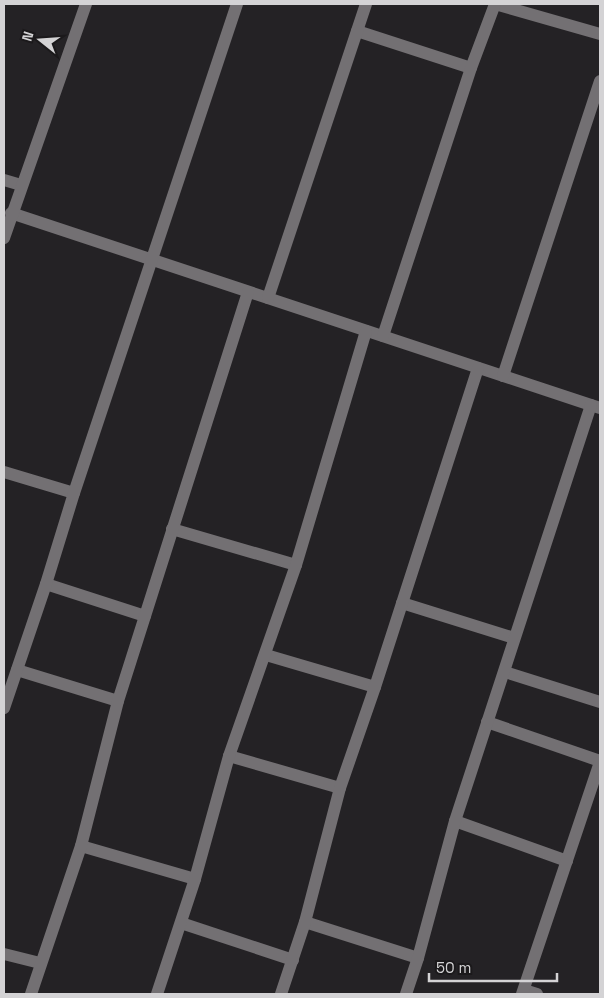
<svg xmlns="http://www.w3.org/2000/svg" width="604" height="998" font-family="'Space Grotesk',sans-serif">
<rect width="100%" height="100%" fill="#242225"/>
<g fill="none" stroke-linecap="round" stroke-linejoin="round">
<g stroke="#737073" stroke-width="12">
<polyline points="495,4 600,34"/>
<polyline points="357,31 471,68"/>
<polyline points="4,180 21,185"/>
<polyline points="11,213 600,408"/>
<polyline points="4,238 86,4"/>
<polyline points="268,298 366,4"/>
<polyline points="383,336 471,68 495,4"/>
<polyline points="503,376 600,81"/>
<polyline points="4,472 74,493"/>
<polyline points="172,529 296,565"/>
<polyline points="46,584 145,616"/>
<polyline points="402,603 514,638"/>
<polyline points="266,655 375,687"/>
<polyline points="17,670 118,701"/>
<polyline points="505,672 600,702"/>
<polyline points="4,708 46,584 74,493 237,4"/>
<polyline points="487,722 600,761"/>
<polyline points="229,756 340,788"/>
<polyline points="455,821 567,861"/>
<polyline points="81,846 195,879"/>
<polyline points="305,922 418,958"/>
<polyline points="181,923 293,960"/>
<polyline points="4,954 40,963"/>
<polyline points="524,990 537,994"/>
<polyline points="31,994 81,846 118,701 248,292"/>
<polyline points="157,994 195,879 229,756 296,565 366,331"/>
<polyline points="281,994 305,922 340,788 375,687 478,368"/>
<polyline points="406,994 418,958 455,821 591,405"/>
<polyline points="522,994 600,762"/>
</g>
</g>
<rect width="604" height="998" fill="none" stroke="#d4d3d5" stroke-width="10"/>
<g transform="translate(40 40) rotate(287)" stroke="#1b191b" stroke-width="4" paint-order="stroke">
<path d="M0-4L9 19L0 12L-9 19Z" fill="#d4d3d5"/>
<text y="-8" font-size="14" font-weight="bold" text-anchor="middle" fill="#d4d3d5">N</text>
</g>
<path d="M429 973v8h128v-8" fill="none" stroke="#d4d3d5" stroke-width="2.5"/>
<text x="436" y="973" font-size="15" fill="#d4d3d5" stroke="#1b191b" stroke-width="4" paint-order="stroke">50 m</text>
</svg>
